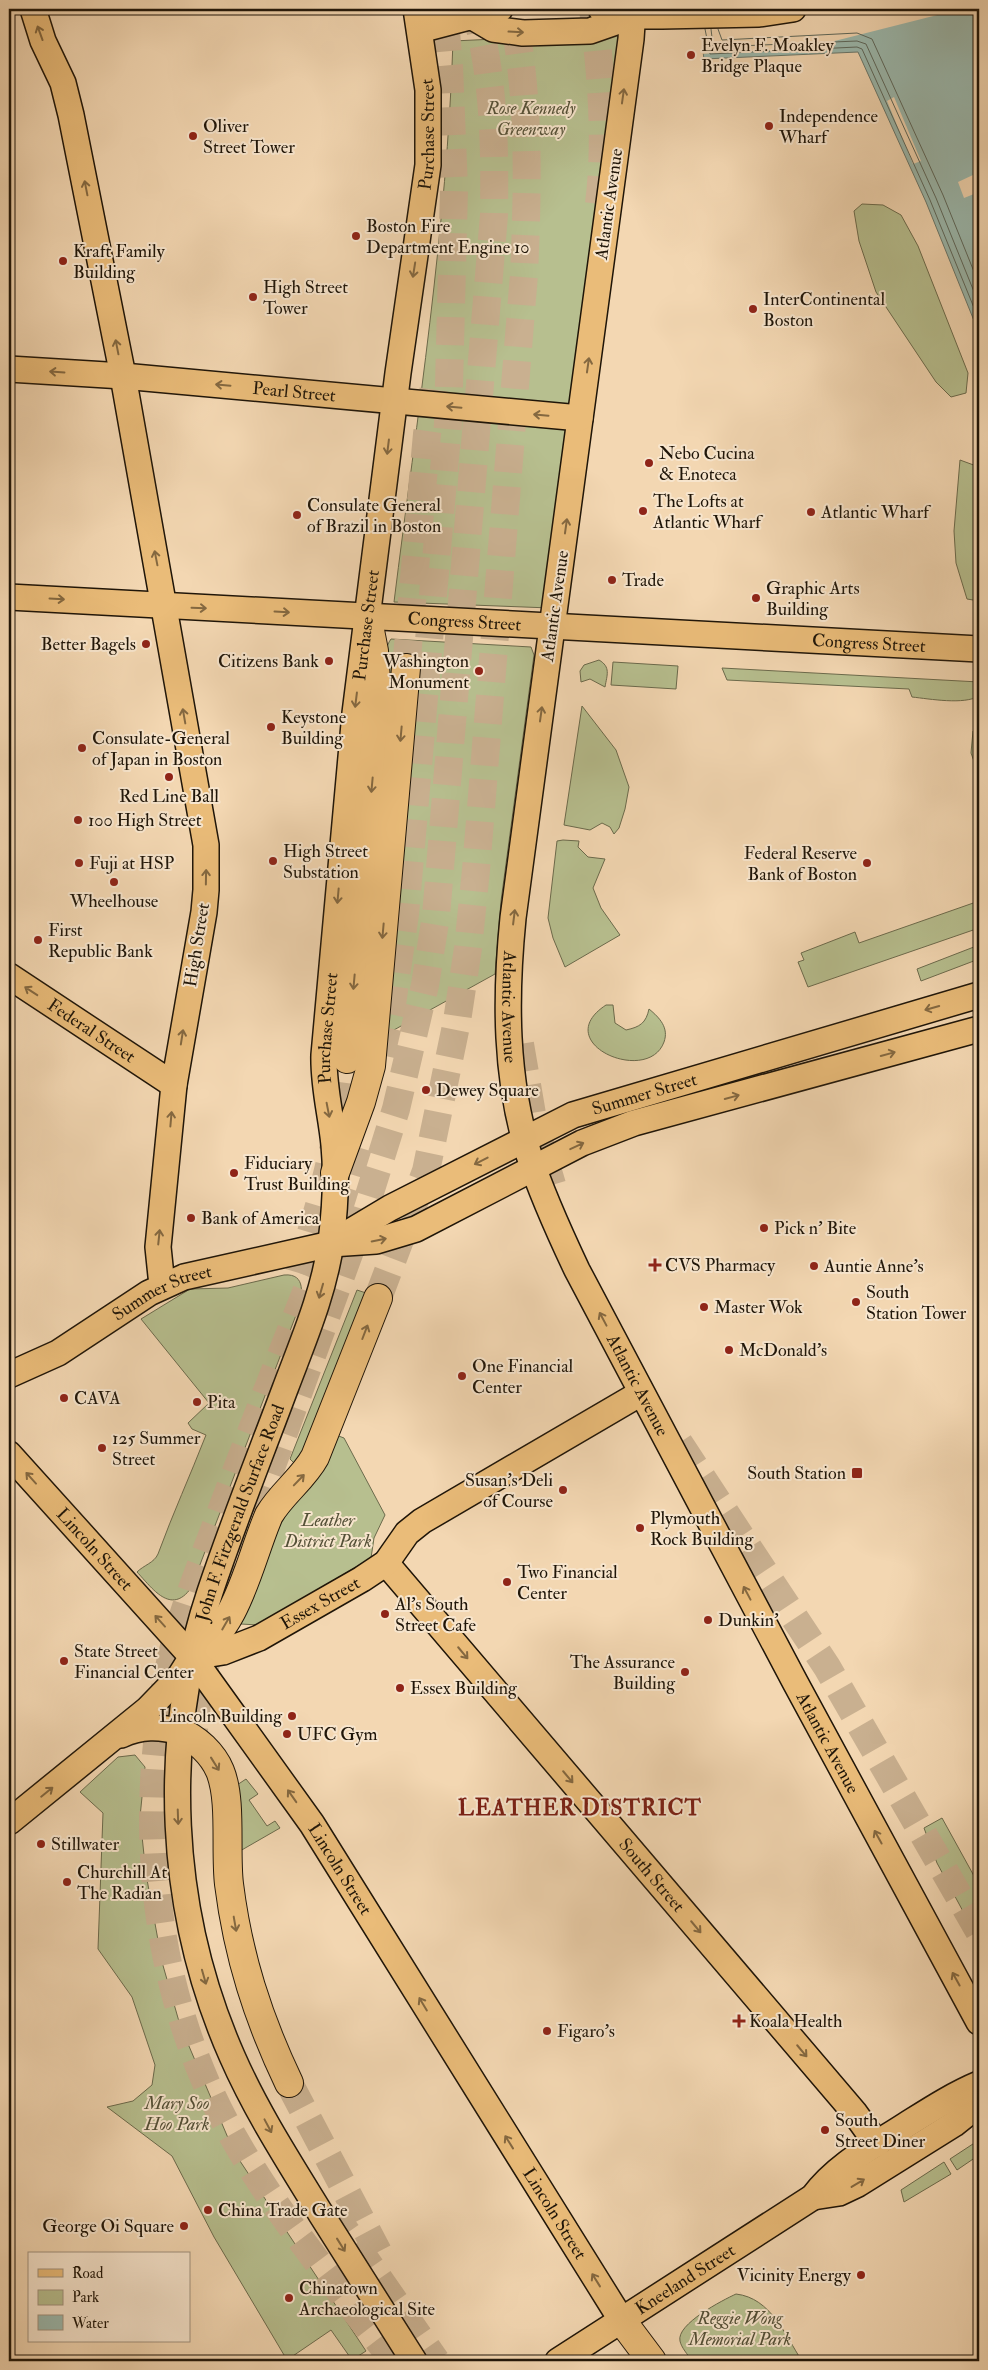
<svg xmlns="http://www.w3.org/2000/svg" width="988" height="2370" font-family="'IM FELL Double Pica',serif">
<rect width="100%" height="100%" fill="#f3d7b2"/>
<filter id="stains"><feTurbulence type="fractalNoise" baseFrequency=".004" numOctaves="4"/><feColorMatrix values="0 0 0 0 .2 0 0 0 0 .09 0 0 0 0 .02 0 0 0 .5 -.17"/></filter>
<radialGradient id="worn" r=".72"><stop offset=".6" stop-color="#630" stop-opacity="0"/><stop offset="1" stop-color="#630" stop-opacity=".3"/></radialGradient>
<g fill="#b7bf8f" stroke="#6b6a4c">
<path d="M623,33L550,608L394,602C417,417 447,228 453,41Z"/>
<polygon points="862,204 883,205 901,215 918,246 968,373 966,393 951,397 936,382 876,292 859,241 854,211"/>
<polygon points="960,460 979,467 979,601 967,599 956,563 954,531"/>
<path d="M391,639L531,647L534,655L501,901L495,974L383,1036L390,706C388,689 380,653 391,639Z"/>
<path d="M599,660C611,667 607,675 605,687L590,679L581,682L580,671L584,665Z"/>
<polygon points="613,662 678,666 676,689 611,685"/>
<path d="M722,668L979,682V696C964,705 930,699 912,697L909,689L727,680Z"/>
<polygon points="582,706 616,750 629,787 625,809 619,828 614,834 610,827 602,823 590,830 564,825"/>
<polygon points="979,730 979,775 971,753 973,731"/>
<polygon points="563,840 579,841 578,847 588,857 605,859 593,888 601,908 620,935 565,967 553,938 548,918 557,841"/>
<polygon points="979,901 979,928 808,987 798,962 804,960 801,953 855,932 859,943"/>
<polygon points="979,945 979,959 921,981 917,969"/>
<path d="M606,1005H613L615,1023L626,1030C640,1027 646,1023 649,1009C660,1018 669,1028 664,1042C648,1086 548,1043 606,1005Z"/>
<path d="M284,1275C307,1273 302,1296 298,1310L191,1588C171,1616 152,1588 137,1572C144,1565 154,1563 158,1554C173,1513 190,1476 206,1435L192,1429L188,1423L209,1403L141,1319L190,1289L228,1288Z"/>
<polygon points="357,1290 366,1293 304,1450 294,1463 290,1459"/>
<polygon points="336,1435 344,1438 385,1515 374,1538 371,1558 258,1625 241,1624 275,1527 310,1480 314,1483"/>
<polygon points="135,1755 145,1767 140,1817 146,1874 162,1962 180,2025 234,2152 366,2351 352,2360 331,2330 287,2360 214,2237 172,2156 107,2107 133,2101 152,2085 155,2065 132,1997 98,1949 103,1813 80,1792 118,1757"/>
<polygon points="246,1779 258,1794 249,1800 267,1826 275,1821 280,1828 240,1851 237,1785"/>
<polygon points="942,1818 979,1885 979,1941 937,1863 924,1828"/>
<polygon points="979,2140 979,2155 957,2170 950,2159"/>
<polygon points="944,2162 951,2174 904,2202 901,2190"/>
<path d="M736,2294C771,2298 785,2335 802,2361H692C688,2355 681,2347 680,2341C676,2324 723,2300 736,2294Z"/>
</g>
<polygon fill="#9bb9ae" stroke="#69776c" points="697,9 979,9 979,333 926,202 858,52 704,59"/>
<g fill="#f3d7b2">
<polygon points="694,9 961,9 807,48 700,54"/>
<polygon points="894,97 921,161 913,164 887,101"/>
<polygon points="973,175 979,192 964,198 958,182"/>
</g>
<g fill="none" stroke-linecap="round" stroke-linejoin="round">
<g stroke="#5d675b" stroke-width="1">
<polyline points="705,29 710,54 857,47 862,49 930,200 979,320"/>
<polyline points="711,29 713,46 715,47 857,41 866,44 936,198 979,304"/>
<polyline points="718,29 722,40 857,33 872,39 943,195 979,284"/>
</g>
<g stroke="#c9b090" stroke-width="28" stroke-dasharray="28 14" stroke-linecap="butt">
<path d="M593,9C601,73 607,139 599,204"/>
<polyline points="406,668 427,434 434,386"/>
<polyline points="520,1044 533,1120 552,1185"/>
<polyline points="381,1055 391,1011 405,914 448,424 454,189 449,66 444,9"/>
<polyline points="337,1214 362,1134"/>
<path d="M322,1252C287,1340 252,1428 219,1517C200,1568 179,1618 168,1672C136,1829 154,2000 235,2140C280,2219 339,2289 394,2361"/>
<polyline points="299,1273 321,1199 337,1133 347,1059"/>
<path d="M378,1298L426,1171L457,1021L468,948L476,870L524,274C528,185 530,97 512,9"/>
<polyline points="679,1443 827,1667 979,1931"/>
<path d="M191,1755L198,1696L219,1611L362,1218L396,1109L425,985L436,916L494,215C495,146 494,76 475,9"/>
<polyline points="289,2083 378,2252"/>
<polyline points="331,2210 436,2361"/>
</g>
<defs>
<g id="major">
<polyline points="33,9 43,41 63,83 71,115 123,376 206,845 206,890 204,912 174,1085 158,1247 161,1276 164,1285"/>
<polyline points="601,9 633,16 662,16 759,14 793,9"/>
<path id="s1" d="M633,9L631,39L513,918C505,998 505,1078 529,1155C542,1195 559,1232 577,1270L795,1682L979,2022"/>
<polyline points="471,16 493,29 523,33 590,31 633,16"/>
<polyline points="420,30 500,9"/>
<path id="s2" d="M9,369L123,376L580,418"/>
<path id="s3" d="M9,597L979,649"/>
<path id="s4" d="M9,976L174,1085"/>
<path id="s5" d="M333,1242L390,1208L573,1115L979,995"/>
<path id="s6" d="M9,1375L58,1353L149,1293L184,1277L331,1244L376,1241L416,1229L582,1143L634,1123L979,1029"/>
<path id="s7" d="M9,1454L192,1657L312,1824L622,2321"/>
<path id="s8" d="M386,1563L854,2112L877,2144"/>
<path d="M121,1735C141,1726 159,1726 180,1732"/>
<path id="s9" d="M9,1822L148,1709L180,1676L192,1657L223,1652L259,1638L362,1579L386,1563L407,1533L422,1521L641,1393"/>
<polyline points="813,2197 839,2193 858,2184 954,2124 979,2104"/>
<path id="s10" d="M414,2361C383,2312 352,2263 321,2214C289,2162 256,2111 232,2056C168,1911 160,1742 210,1592C233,1523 260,1456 285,1389C303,1341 324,1293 331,1242C335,1210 337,1177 334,1145C331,1114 323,1086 324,1055L355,713L398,373L428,165V90L416,9"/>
<path id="s11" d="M558,2361L813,2197C837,2165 872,2147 906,2125C930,2110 953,2095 979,2084"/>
</g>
<g id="highway">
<polyline points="470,9 471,16"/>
<polyline points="628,9 633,16"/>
<polyline points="347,1059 378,712 374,651 367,615"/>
<polyline points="335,1173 361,1102 371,1066 406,668"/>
<path d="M192,1657C239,1626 248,1564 269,1515C282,1493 303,1479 315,1457L378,1298"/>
<path d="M180,1732C196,1738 213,1754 220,1771C232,1800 225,1851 229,1884C238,1956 258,2018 289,2083"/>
<polyline points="622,2321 652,2361"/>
</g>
</defs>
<use href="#major" stroke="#1f1508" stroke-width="28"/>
<use href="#highway" stroke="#1f1508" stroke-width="30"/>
<use href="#major" stroke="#eabc79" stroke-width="25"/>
<use href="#highway" stroke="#eabc79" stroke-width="28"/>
</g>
<defs><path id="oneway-shaft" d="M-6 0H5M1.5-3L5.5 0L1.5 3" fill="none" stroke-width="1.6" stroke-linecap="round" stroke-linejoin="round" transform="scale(1.25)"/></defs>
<g stroke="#846840">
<use href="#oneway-shaft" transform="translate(516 32) rotate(3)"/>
<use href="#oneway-shaft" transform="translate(40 33) rotate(-110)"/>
<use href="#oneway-shaft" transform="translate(623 96) rotate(-82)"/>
<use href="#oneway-shaft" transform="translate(86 188) rotate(-101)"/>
<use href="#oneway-shaft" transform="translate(414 270) rotate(99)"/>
<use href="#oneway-shaft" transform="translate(117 347) rotate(-101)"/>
<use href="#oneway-shaft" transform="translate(588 365) rotate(-82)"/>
<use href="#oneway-shaft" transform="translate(57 372) rotate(-176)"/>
<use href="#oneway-shaft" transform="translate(223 385) rotate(-175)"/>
<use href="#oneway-shaft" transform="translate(454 407) rotate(-175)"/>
<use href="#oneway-shaft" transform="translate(541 415) rotate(-175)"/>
<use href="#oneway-shaft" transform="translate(388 447) rotate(97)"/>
<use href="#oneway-shaft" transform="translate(566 526) rotate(-82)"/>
<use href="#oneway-shaft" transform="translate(156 558) rotate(-101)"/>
<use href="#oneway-shaft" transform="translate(57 599) rotate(3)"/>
<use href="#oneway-shaft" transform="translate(199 608) rotate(2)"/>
<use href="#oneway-shaft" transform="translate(282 612) rotate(3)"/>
<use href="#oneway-shaft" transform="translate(356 700) rotate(97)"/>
<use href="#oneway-shaft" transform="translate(541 714) rotate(-82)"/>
<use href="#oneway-shaft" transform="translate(184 716) rotate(-100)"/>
<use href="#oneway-shaft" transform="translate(401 734) rotate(95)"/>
<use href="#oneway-shaft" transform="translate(372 785) rotate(95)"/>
<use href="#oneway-shaft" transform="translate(206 877) rotate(-89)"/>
<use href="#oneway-shaft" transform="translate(338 896) rotate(95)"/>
<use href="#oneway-shaft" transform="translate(514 917) rotate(-83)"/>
<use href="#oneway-shaft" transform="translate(383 931) rotate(95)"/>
<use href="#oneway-shaft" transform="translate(354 982) rotate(95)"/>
<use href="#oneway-shaft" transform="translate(31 991) rotate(-147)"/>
<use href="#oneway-shaft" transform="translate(932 1008) rotate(164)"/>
<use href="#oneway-shaft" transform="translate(182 1037) rotate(-81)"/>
<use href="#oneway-shaft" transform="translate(888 1054) rotate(-15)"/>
<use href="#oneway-shaft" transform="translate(732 1097) rotate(-15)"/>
<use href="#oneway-shaft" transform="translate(328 1110) rotate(79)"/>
<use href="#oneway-shaft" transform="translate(171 1119) rotate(-85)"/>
<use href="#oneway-shaft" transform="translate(577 1146) rotate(-25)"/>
<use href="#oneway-shaft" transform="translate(481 1161) rotate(153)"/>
<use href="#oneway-shaft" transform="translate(159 1237) rotate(-84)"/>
<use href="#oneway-shaft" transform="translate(379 1240) rotate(-11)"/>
<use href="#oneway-shaft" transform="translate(321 1291) rotate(106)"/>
<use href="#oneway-shaft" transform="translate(603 1319) rotate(-118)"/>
<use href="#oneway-shaft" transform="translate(365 1332) rotate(-69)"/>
<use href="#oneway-shaft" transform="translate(31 1478) rotate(-132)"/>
<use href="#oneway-shaft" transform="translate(299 1480) rotate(-46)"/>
<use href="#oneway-shaft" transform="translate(747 1593) rotate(-118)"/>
<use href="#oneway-shaft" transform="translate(160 1621) rotate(-132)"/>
<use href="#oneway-shaft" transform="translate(226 1623) rotate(-60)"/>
<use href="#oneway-shaft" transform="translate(463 1653) rotate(50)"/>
<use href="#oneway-shaft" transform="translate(215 1764) rotate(58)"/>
<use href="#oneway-shaft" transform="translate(568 1777) rotate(50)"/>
<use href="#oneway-shaft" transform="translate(47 1792) rotate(-39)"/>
<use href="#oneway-shaft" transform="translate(292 1796) rotate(-125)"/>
<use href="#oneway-shaft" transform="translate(178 1817) rotate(88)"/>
<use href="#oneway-shaft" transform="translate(878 1837) rotate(-119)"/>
<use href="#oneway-shaft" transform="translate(235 1924) rotate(80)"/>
<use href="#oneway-shaft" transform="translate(696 1927) rotate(50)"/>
<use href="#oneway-shaft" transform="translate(204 1977) rotate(74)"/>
<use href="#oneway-shaft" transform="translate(956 1979) rotate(-119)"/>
<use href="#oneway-shaft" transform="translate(423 2004) rotate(-121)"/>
<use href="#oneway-shaft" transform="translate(802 2051) rotate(50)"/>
<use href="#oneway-shaft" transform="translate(268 2126) rotate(62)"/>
<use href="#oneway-shaft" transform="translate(509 2142) rotate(-122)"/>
<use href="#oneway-shaft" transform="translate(858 2183) rotate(-31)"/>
<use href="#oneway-shaft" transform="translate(341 2245) rotate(58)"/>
<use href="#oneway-shaft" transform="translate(596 2280) rotate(-122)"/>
</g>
<g fill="#8f2418" stroke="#f7e5cd" stroke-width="2">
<circle cx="691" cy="55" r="5"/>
<circle cx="769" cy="126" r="5"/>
<circle cx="193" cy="136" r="5"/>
<circle cx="356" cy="236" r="5"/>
<circle cx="63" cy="261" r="5"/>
<circle cx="253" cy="297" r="5"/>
<circle cx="753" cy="309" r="5"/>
<circle cx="649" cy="463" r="5"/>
<circle cx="643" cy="511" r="5"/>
<circle cx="811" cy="512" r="5"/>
<circle cx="297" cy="515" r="5"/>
<circle cx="612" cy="580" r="5"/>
<circle cx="756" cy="598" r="5"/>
<circle cx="146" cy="644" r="5"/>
<circle cx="329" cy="661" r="5"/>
<circle cx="479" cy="671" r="5"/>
<circle cx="271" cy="727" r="5"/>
<circle cx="82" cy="748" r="5"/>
<circle cx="169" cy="777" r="5"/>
<circle cx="78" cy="820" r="5"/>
<circle cx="273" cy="861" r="5"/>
<circle cx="79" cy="863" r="5"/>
<circle cx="867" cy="863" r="5"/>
<circle cx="114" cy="882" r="5"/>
<circle cx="38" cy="940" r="5"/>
<circle cx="426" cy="1090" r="5"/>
<circle cx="234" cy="1173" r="5"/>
<circle cx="191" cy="1218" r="5"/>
<circle cx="764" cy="1228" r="5"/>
<path d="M652.5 1257.5h5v5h5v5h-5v5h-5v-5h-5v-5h5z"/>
<circle cx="814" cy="1266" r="5"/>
<circle cx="856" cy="1302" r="5"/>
<circle cx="704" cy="1307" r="5"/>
<circle cx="729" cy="1350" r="5"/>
<circle cx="462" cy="1376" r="5"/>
<circle cx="64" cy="1398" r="5"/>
<circle cx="197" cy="1402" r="5"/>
<circle cx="102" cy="1448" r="5"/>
<rect x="851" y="1467" width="12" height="12" rx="2.5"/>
<circle cx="563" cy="1490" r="5"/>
<circle cx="640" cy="1528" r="5"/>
<circle cx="507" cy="1582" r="5"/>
<circle cx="385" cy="1614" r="5"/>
<circle cx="708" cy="1620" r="5"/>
<circle cx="64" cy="1661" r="5"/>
<circle cx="685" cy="1672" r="5"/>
<circle cx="400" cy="1688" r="5"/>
<circle cx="292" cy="1716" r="5"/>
<circle cx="287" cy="1734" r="5"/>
<circle cx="41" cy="1844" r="5"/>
<circle cx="67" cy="1882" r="5"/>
<path d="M736.5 2013.5h5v5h5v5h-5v5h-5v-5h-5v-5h5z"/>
<circle cx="547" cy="2031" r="5"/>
<circle cx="825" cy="2130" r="5"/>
<circle cx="208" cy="2210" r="5"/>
<circle cx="184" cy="2226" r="5"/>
<circle cx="861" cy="2275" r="5"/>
<circle cx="289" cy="2298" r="5"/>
</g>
<g text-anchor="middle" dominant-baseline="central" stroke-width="4" stroke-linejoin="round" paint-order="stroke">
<g font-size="18" fill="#1f1508" stroke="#f7e5cd" text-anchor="start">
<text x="701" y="45">Evelyn F. Moakley<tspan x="701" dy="21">Bridge Plaque</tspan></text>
<text x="779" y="116">Independence<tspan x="779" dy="21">Wharf</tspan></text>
<text x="203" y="126">Oliver<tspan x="203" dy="21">Street Tower</tspan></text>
<text x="366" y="226">Boston Fire<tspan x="366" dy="21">Department Engine 10</tspan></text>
<text x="73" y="251">Kraft Family<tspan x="73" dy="21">Building</tspan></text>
<text x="263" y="287">High Street<tspan x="263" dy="21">Tower</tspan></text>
<text x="763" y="299">InterContinental<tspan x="763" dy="21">Boston</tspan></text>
<text x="659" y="453">Nebo Cucina<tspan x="659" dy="21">&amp; Enoteca</tspan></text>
<text x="653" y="501">The Lofts at<tspan x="653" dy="21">Atlantic Wharf</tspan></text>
<text x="307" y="505">Consulate General<tspan x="307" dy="21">of Brazil in Boston</tspan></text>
<text x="821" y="512">Atlantic Wharf</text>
<text x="622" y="580">Trade</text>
<text x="766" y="588">Graphic Arts<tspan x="766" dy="21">Building</tspan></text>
<text x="136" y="644" text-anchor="end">Better Bagels</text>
<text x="319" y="661" text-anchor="end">Citizens Bank</text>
<text x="469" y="661" text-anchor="end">Washington<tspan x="469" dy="21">Monument</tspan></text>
<text x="281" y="717">Keystone<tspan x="281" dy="21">Building</tspan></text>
<text x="92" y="738">Consulate-General<tspan x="92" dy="21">of Japan in Boston</tspan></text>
<text x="169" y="796" text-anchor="middle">Red Line Ball</text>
<text x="88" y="820">100 High Street</text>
<text x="283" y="851">High Street<tspan x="283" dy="21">Substation</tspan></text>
<text x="857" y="853" text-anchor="end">Federal Reserve<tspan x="857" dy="21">Bank of Boston</tspan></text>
<text x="89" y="863">Fuji at HSP</text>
<text x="114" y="901" text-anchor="middle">Wheelhouse</text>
<text x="48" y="930">First<tspan x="48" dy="21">Republic Bank</tspan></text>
<text x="436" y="1090">Dewey Square</text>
<text x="244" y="1163">Fiduciary<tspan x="244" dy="21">Trust Building</tspan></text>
<text x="201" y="1218">Bank of America</text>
<text x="774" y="1228">Pick n’ Bite</text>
<text x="665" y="1265">CVS Pharmacy</text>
<text x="824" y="1266">Auntie Anne's</text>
<text x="866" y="1292">South<tspan x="866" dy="21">Station Tower</tspan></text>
<text x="714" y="1307">Master Wok</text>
<text x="739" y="1350">McDonald's</text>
<text x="472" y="1366">One Financial<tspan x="472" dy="21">Center</tspan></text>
<text x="74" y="1398">CAVA</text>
<text x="207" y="1402">Pita</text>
<text x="112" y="1438">125 Summer<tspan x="112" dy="21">Street</tspan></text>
<text x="846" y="1473" text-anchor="end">South Station</text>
<text x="553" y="1480" text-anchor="end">Susan's Deli<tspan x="553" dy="21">of Course</tspan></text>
<text x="650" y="1518">Plymouth<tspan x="650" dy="21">Rock Building</tspan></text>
<text x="517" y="1572">Two Financial<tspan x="517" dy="21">Center</tspan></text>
<text x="395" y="1604">Al's South<tspan x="395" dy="21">Street Cafe</tspan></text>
<text x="718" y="1620">Dunkin'</text>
<text x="74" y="1651">State Street<tspan x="74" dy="21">Financial Center</tspan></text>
<text x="675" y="1662" text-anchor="end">The Assurance<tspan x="675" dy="21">Building</tspan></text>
<text x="410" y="1688">Essex Building</text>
<text x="282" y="1716" text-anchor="end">Lincoln Building</text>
<text x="297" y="1734">UFC Gym</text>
<text x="51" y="1844">Stillwater</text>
<text x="77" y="1872">Churchill At<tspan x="77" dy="21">The Radian</tspan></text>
<text x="749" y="2021">Koala Health</text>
<text x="557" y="2031">Figaro's</text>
<text x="835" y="2120">South<tspan x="835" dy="21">Street Diner</tspan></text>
<text x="218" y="2210">China Trade Gate</text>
<text x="174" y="2226" text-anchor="end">George Oi Square</text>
<text x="851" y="2275" text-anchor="end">Vicinity Energy</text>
<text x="299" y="2288">Chinatown<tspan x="299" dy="21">Archaeological Site</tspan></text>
</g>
<g font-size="18" font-style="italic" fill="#545037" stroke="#f7e5cd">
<text x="531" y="108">Rose Kennedy<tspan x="531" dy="21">Greenway</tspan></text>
<text x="328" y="1520">Leather<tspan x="328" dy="21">District Park</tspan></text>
<text x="177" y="2103">Mary Soo<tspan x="177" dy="21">Hoo Park</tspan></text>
<text x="740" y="2318">Reggie Wong<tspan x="740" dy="21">Memorial Park</tspan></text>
</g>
<g font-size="18" fill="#1f1508" stroke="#f7e5cd">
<text stroke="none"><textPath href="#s10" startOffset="2316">Purchase Street</textPath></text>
<text transform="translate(609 204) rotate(-82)">Atlantic Avenue</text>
<text stroke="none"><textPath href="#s2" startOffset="286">Pearl Street</textPath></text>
<text transform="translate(555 606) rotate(-82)">Atlantic Avenue</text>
<text stroke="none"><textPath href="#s3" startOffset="456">Congress Street</textPath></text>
<text stroke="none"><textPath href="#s10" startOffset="1821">Purchase Street</textPath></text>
<text stroke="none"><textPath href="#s3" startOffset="861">Congress Street</textPath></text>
<text transform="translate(197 945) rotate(-81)">High Street</text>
<text stroke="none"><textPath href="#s1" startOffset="1006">Atlantic Avenue</textPath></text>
<text stroke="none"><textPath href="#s10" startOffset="1416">Purchase Street</textPath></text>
<text stroke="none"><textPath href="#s4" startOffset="99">Federal Street</textPath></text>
<text stroke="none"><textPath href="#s5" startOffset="346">Summer Street</textPath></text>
<text stroke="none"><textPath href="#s6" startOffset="175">Summer Street</textPath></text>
<text stroke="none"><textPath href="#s1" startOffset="1411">Atlantic Avenue</textPath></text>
<text stroke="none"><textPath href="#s10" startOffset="915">John F. Fitzgerald Surface Road</textPath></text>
<text stroke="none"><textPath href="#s7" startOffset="128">Lincoln Street</textPath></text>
<text stroke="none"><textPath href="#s9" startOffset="388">Essex Street</textPath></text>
<text stroke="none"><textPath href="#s1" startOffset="1816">Atlantic Avenue</textPath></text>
<text stroke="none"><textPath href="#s7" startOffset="532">Lincoln Street</textPath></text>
<text stroke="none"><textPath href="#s8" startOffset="410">South Street</textPath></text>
<text stroke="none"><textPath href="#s7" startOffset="938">Lincoln Street</textPath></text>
<text stroke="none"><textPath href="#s11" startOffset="151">Kneeland Street</textPath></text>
</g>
<g font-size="22" font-weight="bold" letter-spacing="1" fill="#7a1f14" stroke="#f7e5cd">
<text x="580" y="1808">LEATHER DISTRICT</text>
</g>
</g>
<rect width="988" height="2370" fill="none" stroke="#f3d7b2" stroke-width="30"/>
<rect x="10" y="10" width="968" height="2350" fill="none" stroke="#1f1508" stroke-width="2.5"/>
<rect x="15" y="15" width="958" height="2340" fill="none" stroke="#1f1508"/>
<rect x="28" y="2252" width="162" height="90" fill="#f7e5cd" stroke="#a1927e"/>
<rect x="38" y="2269" width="25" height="8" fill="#eabc79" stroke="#a1927e"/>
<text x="72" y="2278" font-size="15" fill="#1f1508">Road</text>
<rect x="38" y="2290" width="25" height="15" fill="#b7bf8f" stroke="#a1927e"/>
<text x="72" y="2302" font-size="15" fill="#1f1508">Park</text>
<rect x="38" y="2315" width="25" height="15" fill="#9bb9ae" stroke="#a1927e"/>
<text x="72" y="2328" font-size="15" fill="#1f1508">Water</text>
<rect width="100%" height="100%" filter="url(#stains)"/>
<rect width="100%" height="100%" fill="url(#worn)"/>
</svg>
